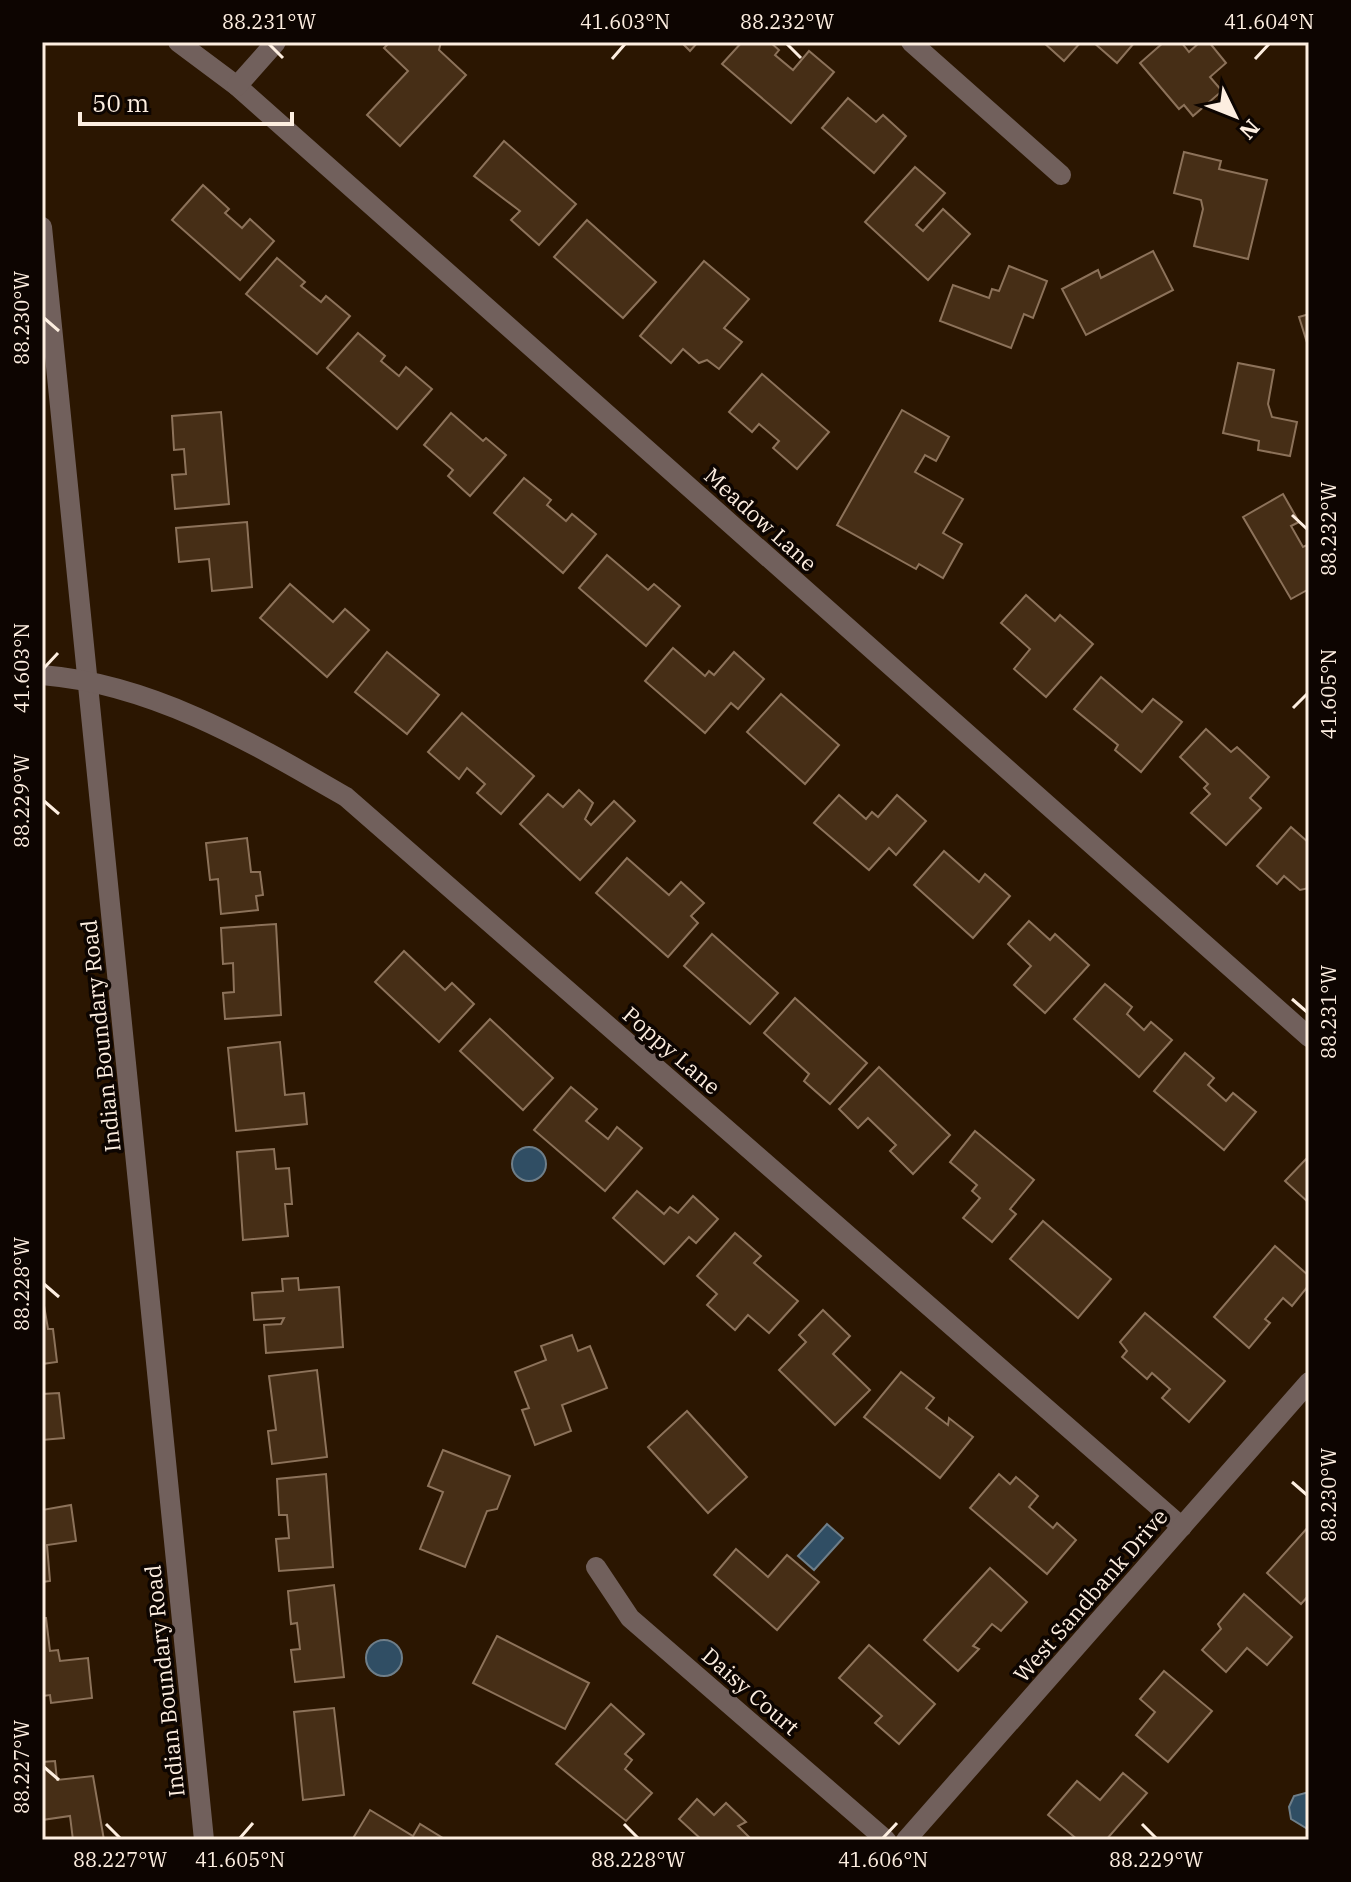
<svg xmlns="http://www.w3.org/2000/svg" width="1351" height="1882" font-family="'IBM Plex Serif',serif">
<rect width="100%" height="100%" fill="#2b1601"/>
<g fill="#304e64" stroke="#6e7e89" stroke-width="2">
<circle cx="529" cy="1164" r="17"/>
<polygon points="827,1524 843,1538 814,1570 798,1556"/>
<circle cx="384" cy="1658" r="18"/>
<polygon points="1309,1792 1309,1828 1306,1828 1291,1819 1289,1807 1294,1796"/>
</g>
<g fill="#462e16" stroke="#8c725a" stroke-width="2">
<polygon points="390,42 441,42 439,50 466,75 400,146 367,115 408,71 384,48"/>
<polygon points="681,42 698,42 690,51"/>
<polygon points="742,42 770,42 779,50 775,55 793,70 809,51 834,72 791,123 722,64"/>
<polygon points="1043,42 1081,42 1064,61"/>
<polygon points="1093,42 1135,42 1117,63"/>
<polygon points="1164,42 1181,42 1189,52 1200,42 1209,42 1226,63 1210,77 1222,91 1193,116 1184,105 1179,109 1140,63"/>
<polygon points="848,98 876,122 883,115 906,136 874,173 822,128"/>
<polygon points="504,141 576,204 539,245 511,220 520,211 474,176"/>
<polygon points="1184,152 1221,161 1219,169 1267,180 1248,259 1194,246 1203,209 1201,200 1174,193"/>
<polygon points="915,167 945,193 916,225 923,231 943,209 970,234 928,280 865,222"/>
<polygon points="203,185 229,209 225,213 242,228 250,219 274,241 240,280 172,220"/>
<polygon points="587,220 656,282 623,318 554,257"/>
<polygon points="1153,251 1173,290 1086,335 1062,289 1098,270 1101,278"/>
<polygon points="277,258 305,282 301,286 321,302 326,296 350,316 317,354 246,294"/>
<polygon points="704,261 749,299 724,328 742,342 719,369 707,360 699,363 683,349 671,363 640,336"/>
<polygon points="1009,266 1047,281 1033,318 1024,314 1011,348 940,321 953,285 989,298 992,289 999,291"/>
<polygon points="1309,314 1309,349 1299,317"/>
<polygon points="358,333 385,356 381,361 399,376 406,367 432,389 397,429 327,368"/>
<polygon points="1238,363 1274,370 1268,404 1272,417 1297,422 1290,456 1258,450 1259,441 1223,433"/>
<polygon points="762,374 829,432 797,469 773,448 779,441 759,424 752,432 729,412"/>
<polygon points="902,410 949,437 936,461 925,455 915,472 963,499 943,533 962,544 943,578 919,564 916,569 837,525"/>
<polygon points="221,412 229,504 175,509 172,475 186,474 184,449 174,450 172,416"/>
<polygon points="451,413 483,441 486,438 506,455 470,496 448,476 453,470 424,445"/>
<polygon points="524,478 551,500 547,505 566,521 572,514 596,534 563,573 494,513"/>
<polygon points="1283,494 1299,522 1291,526 1303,547 1309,544 1309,589 1291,599 1243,517"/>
<polygon points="247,522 252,587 212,591 209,559 179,562 176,528"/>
<polygon points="607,555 648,590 654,584 680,606 646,646 579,588"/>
<polygon points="290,584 333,622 345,609 369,630 327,677 260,618"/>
<polygon points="1026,595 1055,621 1060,615 1093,644 1046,697 1014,669 1030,649 1001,623"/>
<polygon points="673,648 705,676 709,671 714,675 734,652 764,679 738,709 731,703 705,733 645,681"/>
<polygon points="387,652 439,695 407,734 355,692"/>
<polygon points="1101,677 1142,712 1153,699 1182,722 1141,772 1115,750 1118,745 1074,709"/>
<polygon points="781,694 839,745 805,784 747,732"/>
<polygon points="462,713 534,776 501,814 477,793 485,784 467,768 459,779 428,752"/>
<polygon points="1206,729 1231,752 1237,747 1269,777 1250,798 1261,808 1226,845 1191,813 1210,794 1204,788 1208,784 1180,757"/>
<polygon points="579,790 593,803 585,819 591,825 614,801 635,821 580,880 520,824 548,794 563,807"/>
<polygon points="839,795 866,819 872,812 878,817 897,795 926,821 896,855 889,848 869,870 814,823"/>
<polygon points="1291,827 1309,843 1309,888 1300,890 1284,876 1277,884 1257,866"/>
<polygon points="247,838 251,872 260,872 263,895 256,896 258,910 221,914 218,879 210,880 206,843"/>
<polygon points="944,851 979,882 985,874 1010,896 973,938 914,885"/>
<polygon points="627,858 669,895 681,882 704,903 691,916 698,923 668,957 596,893"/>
<polygon points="1029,921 1050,940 1055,934 1089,965 1045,1013 1014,985 1031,966 1008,944"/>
<polygon points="276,924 281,1015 225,1019 223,993 234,992 233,963 223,964 221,928"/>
<polygon points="712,934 778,993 750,1024 684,966"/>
<polygon points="404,951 445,990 452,983 474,1004 439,1042 375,982"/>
<polygon points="1105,984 1132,1007 1127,1014 1144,1030 1151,1022 1172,1040 1139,1077 1074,1019"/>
<polygon points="795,998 867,1063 830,1104 804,1081 809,1074 764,1033"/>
<polygon points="490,1019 553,1078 523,1110 460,1051"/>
<polygon points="280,1042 285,1095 304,1093 307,1124 236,1131 228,1048"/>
<polygon points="1185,1053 1214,1078 1208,1085 1226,1101 1233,1093 1256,1112 1224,1150 1154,1091"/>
<polygon points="879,1067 950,1135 913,1174 890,1151 896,1145 868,1118 858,1128 839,1109"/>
<polygon points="571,1087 597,1109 586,1121 608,1139 617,1127 642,1148 605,1191 534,1130"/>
<polygon points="975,1131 1034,1180 1010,1209 1016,1214 992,1242 963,1218 980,1198 972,1191 977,1185 950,1162"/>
<polygon points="274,1149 276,1169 289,1168 292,1204 285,1204 288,1236 243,1240 237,1152"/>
<polygon points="1308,1157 1309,1158 1309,1203 1285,1181"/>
<polygon points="637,1191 664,1214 670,1207 678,1213 693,1196 718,1219 696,1243 689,1237 664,1264 613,1218"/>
<polygon points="1043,1221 1111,1279 1078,1318 1010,1259"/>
<polygon points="735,1233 761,1256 754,1263 798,1301 769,1333 748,1315 735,1330 707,1305 717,1294 697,1276"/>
<polygon points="1275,1246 1309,1276 1309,1285 1292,1306 1283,1298 1265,1319 1270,1323 1249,1348 1214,1317"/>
<polygon points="298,1278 299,1290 339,1287 343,1347 266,1353 264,1325 281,1324 284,1318 254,1320 252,1293 283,1291 282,1279"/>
<polygon points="42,1294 48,1329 53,1329 57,1362 42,1364"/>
<polygon points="823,1310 850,1336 833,1354 870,1390 835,1425 779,1370 806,1342 799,1335"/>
<polygon points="1145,1313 1225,1381 1189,1422 1162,1398 1170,1389 1152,1373 1147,1379 1122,1357 1127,1351 1120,1342"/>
<polygon points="572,1335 578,1351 590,1346 607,1388 562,1405 571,1431 535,1445 522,1410 529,1408 515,1372 546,1360 541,1346"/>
<polygon points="317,1370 327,1457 272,1464 268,1431 276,1430 269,1376"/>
<polygon points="901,1372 934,1398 926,1408 948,1425 949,1418 973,1437 940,1478 864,1417"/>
<polygon points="59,1393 64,1438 42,1440 42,1394"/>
<polygon points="687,1411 747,1477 708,1513 648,1447"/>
<polygon points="443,1450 510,1476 497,1509 487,1511 465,1567 420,1549 443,1492 428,1486"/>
<polygon points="326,1474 333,1567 279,1571 276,1539 289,1538 287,1515 279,1515 277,1479"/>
<polygon points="999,1474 1010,1484 1016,1477 1038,1496 1029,1507 1053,1528 1057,1523 1076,1540 1047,1574 970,1508"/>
<polygon points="71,1505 76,1541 47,1545 50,1581 42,1582 42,1510"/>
<polygon points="1309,1526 1309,1595 1301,1604 1267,1573"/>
<polygon points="736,1549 768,1577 787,1555 819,1582 777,1630 714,1575"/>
<polygon points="990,1568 1027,1602 1001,1631 992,1624 973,1646 979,1649 958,1671 924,1640"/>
<polygon points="334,1585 344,1677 295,1682 291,1650 300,1649 297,1623 291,1624 288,1591"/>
<polygon points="1244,1594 1292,1637 1267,1665 1247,1648 1226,1672 1202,1650 1221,1629 1218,1624"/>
<polygon points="42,1618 46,1618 50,1651 58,1650 60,1661 88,1658 92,1698 51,1703 50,1695 42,1696"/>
<polygon points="497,1636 589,1683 565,1729 473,1683"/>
<polygon points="869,1645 935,1704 899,1744 875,1723 882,1716 839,1678"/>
<polygon points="1164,1671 1212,1711 1168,1762 1136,1735 1155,1712 1140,1699"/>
<polygon points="611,1704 644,1734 625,1754 632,1760 625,1769 652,1793 626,1821 556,1764"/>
<polygon points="334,1708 344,1795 303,1800 294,1712"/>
<polygon points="55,1761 57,1780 93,1776 104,1840 73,1840 70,1816 42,1820 42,1762"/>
<polygon points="1123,1773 1147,1793 1106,1840 1078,1840 1048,1815 1077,1781 1100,1800"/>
<polygon points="697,1799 714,1815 726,1803 746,1822 738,1826 752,1840 702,1840 679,1819"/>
<polygon points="370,1810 413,1836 420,1824 446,1840 352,1840"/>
</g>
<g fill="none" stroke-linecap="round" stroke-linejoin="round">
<g stroke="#71605c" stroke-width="20">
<polyline points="178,42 237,86 1309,1037"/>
<polyline points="911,42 1061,175"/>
<polyline points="237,86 276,42"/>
<polyline points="42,227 204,1840"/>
<path d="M42,675C153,684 251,742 346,797L1182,1527"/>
<polyline points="596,1567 630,1618 886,1840"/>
<polyline points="906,1840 1309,1382"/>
</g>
</g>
<path fill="none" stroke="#fdeee0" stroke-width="3" d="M269,44L283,58M787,44L801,58M612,59L625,44M1255,59L1269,44M44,318L59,331M1292,515L1307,529M44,668L58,653M1293,708L1307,694M44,801L59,814M1292,999L1307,1012M44,1284L59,1297M1292,1482L1307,1495M44,1767L59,1780M106,1824L120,1838M624,1824L638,1838M1142,1824L1156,1838M240,1838L253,1823M883,1838L897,1823"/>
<g text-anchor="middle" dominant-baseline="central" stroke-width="7" stroke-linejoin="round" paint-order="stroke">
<g font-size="22" fill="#fdeee0" stroke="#0d0501">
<text transform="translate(761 519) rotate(42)">Meadow Lane</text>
<text transform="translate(100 1036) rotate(-96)">Indian Boundary Road</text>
<text transform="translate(672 1050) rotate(41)">Poppy Lane</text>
<text transform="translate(1090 1595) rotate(-49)">West Sandbank Drive</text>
<text transform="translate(164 1681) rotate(-96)">Indian Boundary Road</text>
<text transform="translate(751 1691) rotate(41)">Daisy Court</text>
</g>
</g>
<rect width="1351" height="1882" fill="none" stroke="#0d0501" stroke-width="88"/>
<g transform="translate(1235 116) rotate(133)" stroke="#0d0501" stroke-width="6" paint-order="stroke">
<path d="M0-6L14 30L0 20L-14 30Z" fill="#fdeee0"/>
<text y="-12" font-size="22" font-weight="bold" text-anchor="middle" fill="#fdeee0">N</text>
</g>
<path d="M80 112v12h212v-12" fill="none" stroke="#fdeee0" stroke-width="4"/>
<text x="92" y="112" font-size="24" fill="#fdeee0" stroke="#0d0501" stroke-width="6" paint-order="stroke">50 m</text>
<rect x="44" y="44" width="1263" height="1794" fill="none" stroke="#fdeee0" stroke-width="3"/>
<g font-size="20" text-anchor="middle" fill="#fdeee0">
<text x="269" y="29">88.231°W</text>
<text x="625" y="29">41.603°N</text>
<text x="787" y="29">88.232°W</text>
<text x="1269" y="29">41.604°N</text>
<text transform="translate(22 318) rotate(-90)" y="7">88.230°W</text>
<text transform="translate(1329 529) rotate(-90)" y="7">88.232°W</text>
<text transform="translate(22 668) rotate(-90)" y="7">41.603°N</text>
<text transform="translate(1329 694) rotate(-90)" y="7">41.605°N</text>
<text transform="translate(22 801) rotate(-90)" y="7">88.229°W</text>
<text transform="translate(1329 1012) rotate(-90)" y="7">88.231°W</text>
<text transform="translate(22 1284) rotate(-90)" y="7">88.228°W</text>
<text transform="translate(1329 1495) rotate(-90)" y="7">88.230°W</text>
<text transform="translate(22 1767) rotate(-90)" y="7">88.227°W</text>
<text x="120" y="1867">88.227°W</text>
<text x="240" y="1867">41.605°N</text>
<text x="638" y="1867">88.228°W</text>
<text x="883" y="1867">41.606°N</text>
<text x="1156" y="1867">88.229°W</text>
</g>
</svg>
